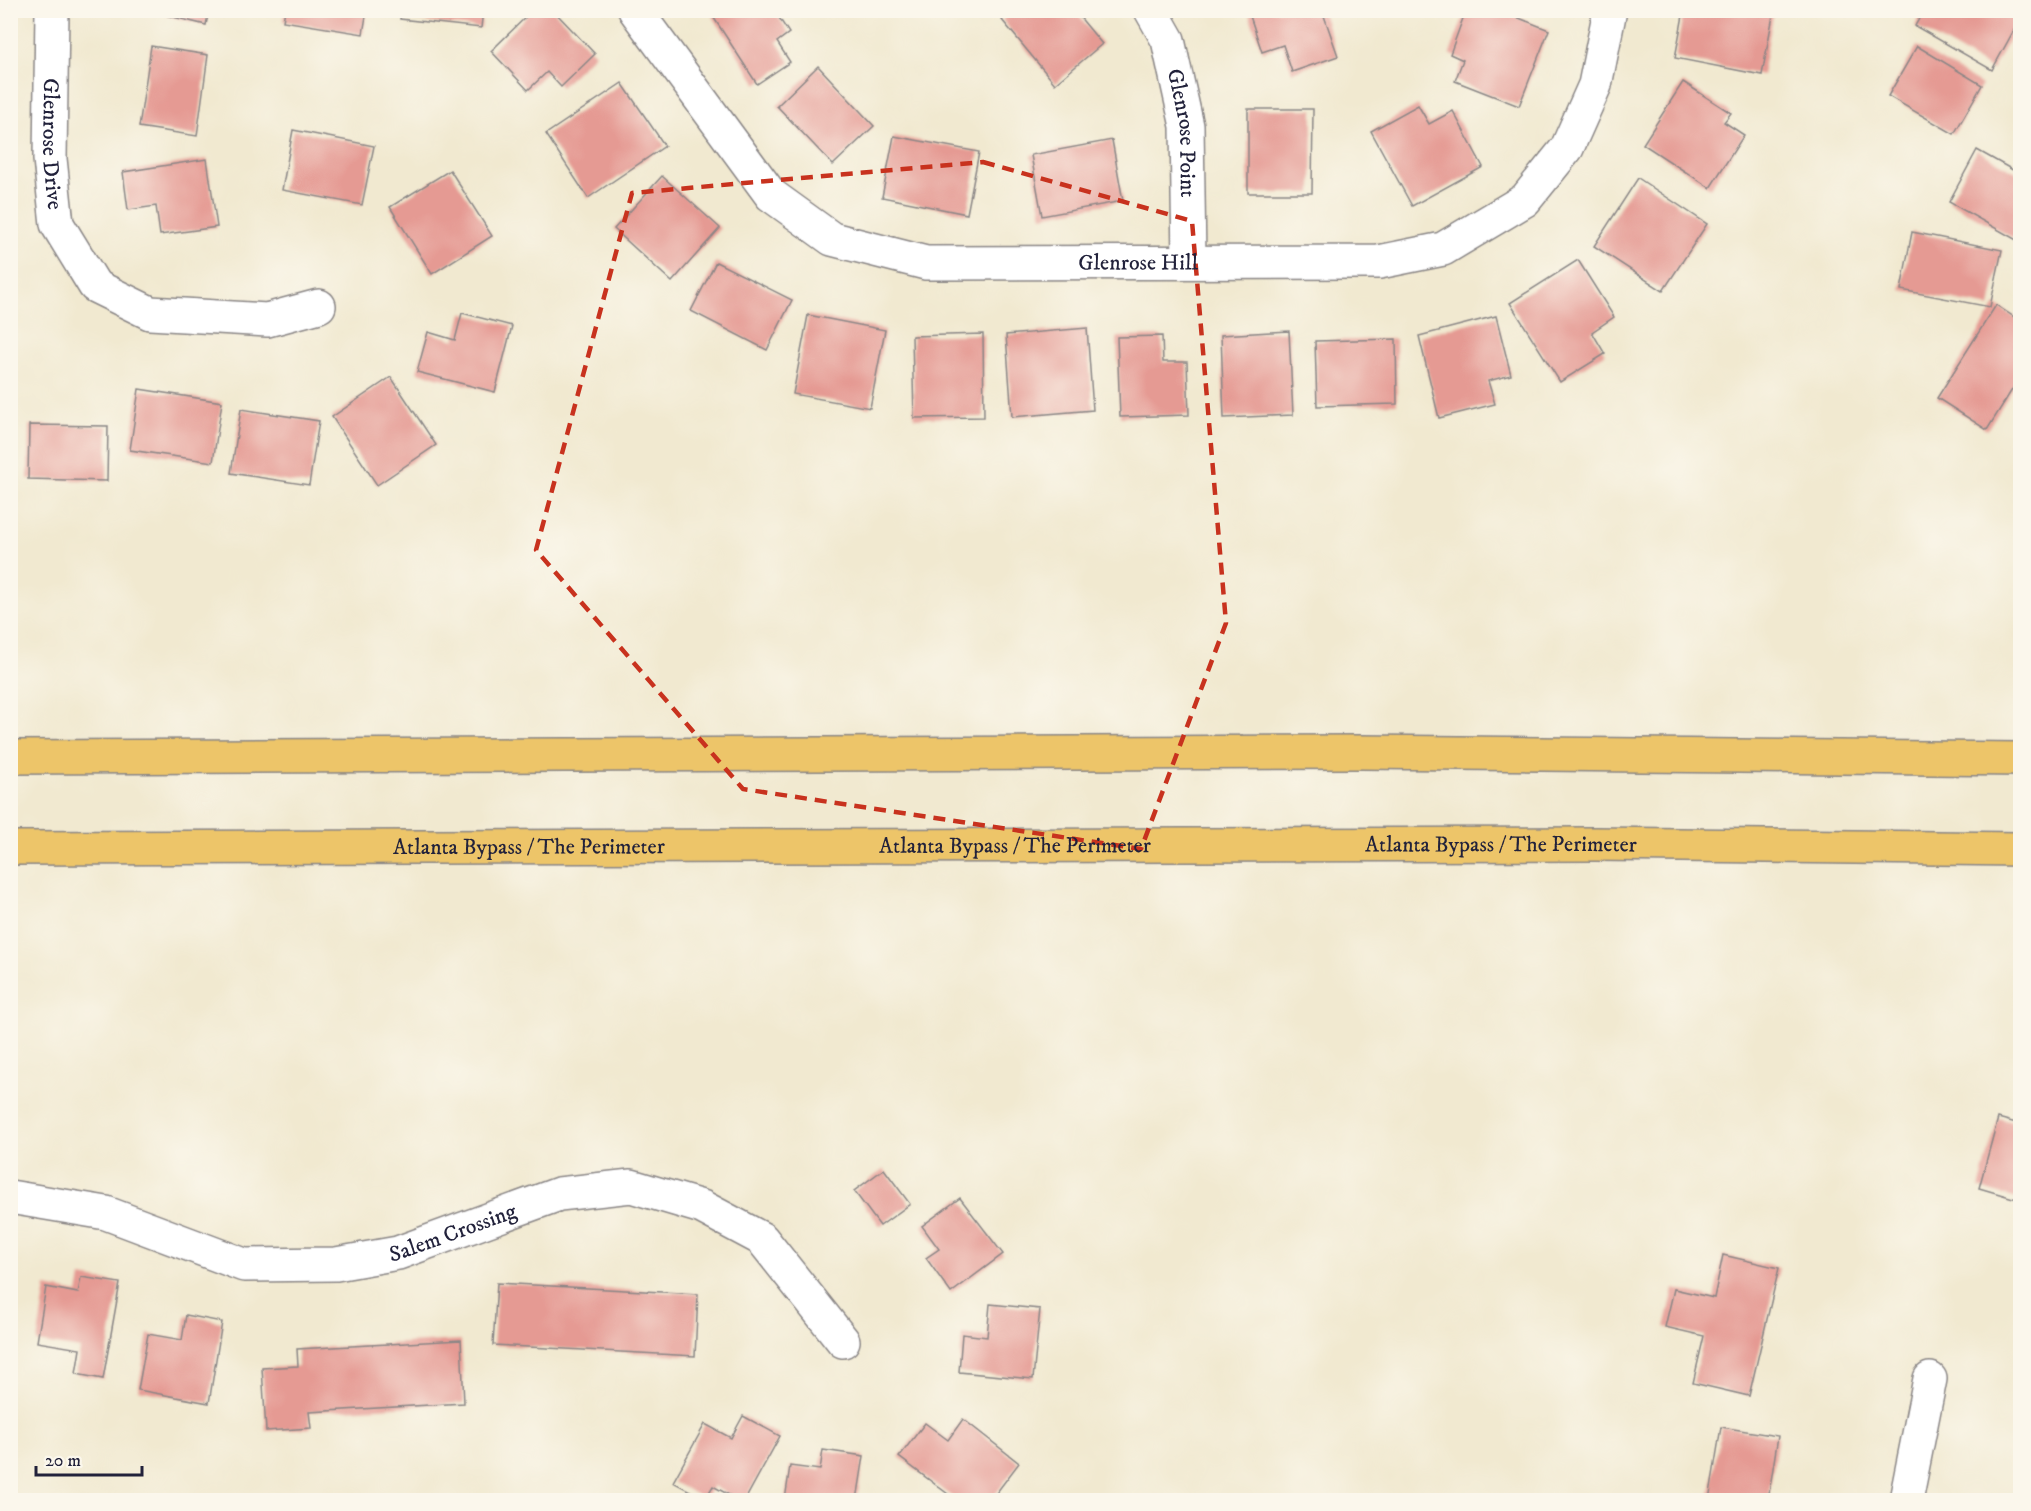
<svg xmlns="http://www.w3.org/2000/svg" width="2031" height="1511" font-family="'IM FELL DW Pica',serif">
<rect width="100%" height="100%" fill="#fbf7ec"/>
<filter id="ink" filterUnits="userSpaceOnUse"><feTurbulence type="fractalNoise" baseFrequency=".0167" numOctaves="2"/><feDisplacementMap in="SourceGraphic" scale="12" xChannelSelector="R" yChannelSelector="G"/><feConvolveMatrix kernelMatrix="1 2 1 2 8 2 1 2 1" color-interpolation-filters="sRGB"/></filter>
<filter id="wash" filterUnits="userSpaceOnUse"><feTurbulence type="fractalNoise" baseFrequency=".008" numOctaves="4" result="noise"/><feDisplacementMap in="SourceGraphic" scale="24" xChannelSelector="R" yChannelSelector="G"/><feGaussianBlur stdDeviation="1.35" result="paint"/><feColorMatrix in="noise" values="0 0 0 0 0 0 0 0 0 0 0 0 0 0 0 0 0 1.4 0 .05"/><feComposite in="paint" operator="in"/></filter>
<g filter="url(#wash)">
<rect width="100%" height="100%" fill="#f1e9d0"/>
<g id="blocks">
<g fill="#e59a93">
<polygon points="145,10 209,10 206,25"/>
<polygon points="285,10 367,10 363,34 283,21"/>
<polygon points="401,10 483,10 481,28 400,19"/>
<polygon points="533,10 553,10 595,54 561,87 547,72 528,90 491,51"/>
<polygon points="712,10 774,10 789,33 777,42 790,62 757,84 710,12"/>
<polygon points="1014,10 1074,10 1102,44 1055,84 1002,20"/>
<polygon points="1248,10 1322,10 1338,56 1292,72 1283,45 1262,52"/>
<polygon points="1466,10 1499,10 1549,30 1519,106 1455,81 1463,60 1450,54"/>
<polygon points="1684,10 1774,10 1762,75 1675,58"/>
<polygon points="1924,10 2004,10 2020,19 1992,70 1915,26"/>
<polygon points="151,46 208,55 197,136 139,127"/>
<polygon points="1917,46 1982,85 1954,134 1888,96"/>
<polygon points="818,66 874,126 833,165 777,106"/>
<polygon points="1683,82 1731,113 1724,122 1744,135 1710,188 1643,144"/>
<polygon points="622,83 665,146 588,198 546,134"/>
<polygon points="1418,105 1429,124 1453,111 1483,167 1412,206 1371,131"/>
<polygon points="1248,109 1313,109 1312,193 1248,193"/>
<polygon points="293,130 374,146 362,205 282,190"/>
<polygon points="894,136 979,152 967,214 882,197"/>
<polygon points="1112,140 1123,201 1042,216 1031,155"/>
<polygon points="1977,150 2020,174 2020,242 1949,202"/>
<polygon points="207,159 217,227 160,235 156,206 128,210 123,172"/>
<polygon points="450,170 492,236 432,274 390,207"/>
<polygon points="662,176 720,228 672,282 614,229"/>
<polygon points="1638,178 1707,224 1663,291 1594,246"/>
<polygon points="1912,232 2002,250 1990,307 1901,290"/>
<polygon points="1578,260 1614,317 1592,332 1605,354 1560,382 1510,303"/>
<polygon points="716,262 792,300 767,350 691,311"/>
<polygon points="1996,305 2020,321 2020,377 1987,430 1937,398"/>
<polygon points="462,313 512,326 495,392 417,372 428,332 455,340"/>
<polygon points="808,315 885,330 870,408 793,394"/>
<polygon points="1496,316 1511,375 1488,381 1495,404 1439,418 1419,336"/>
<polygon points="1087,328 1093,410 1012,417 1006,335"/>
<polygon points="1289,331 1293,415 1224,418 1221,335"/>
<polygon points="983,334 984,417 914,418 912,336"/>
<polygon points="1162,336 1163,362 1187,362 1189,415 1120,417 1117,337"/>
<polygon points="1396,339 1397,404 1317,406 1315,341"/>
<polygon points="391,377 436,445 377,485 332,417"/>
<polygon points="139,389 222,402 213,462 130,450"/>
<polygon points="241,409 319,421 309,485 231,473"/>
<polygon points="29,425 108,426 107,481 28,479"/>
<polygon points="1998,1118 2020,1124 2020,1200 1979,1188"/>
<polygon points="884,1169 910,1204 880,1226 854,1191"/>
<polygon points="960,1198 1003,1254 951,1293 926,1258 939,1249 922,1226"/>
<polygon points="1723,1255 1779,1268 1749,1396 1693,1383 1704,1336 1665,1327 1674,1289 1714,1298"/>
<polygon points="81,1277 120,1283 103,1379 76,1374 80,1349 37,1342 46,1287 78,1293"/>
<polygon points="497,1283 698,1294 695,1356 493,1345"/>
<polygon points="990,1304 1040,1309 1033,1379 959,1372 962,1334 987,1337"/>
<polygon points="186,1315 222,1322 209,1403 138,1390 148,1334 182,1340"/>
<polygon points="461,1340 464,1403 309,1412 311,1428 266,1431 262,1368 298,1366 297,1349"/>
<polygon points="743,1416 780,1436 745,1500 738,1500 713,1486 705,1499 673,1482 705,1424 731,1438"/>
<polygon points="963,1419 1019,1463 991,1500 956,1500 899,1457 925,1423 948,1440"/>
<polygon points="1721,1427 1778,1436 1768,1500 1709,1500"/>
<polygon points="823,1450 864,1456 857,1500 785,1500 790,1466 820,1470"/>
</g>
</g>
</g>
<g filter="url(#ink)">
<use href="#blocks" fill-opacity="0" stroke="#8a8686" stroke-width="1.5"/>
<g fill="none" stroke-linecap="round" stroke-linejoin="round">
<defs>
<g id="street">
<path id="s1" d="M52,10L50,159L57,224L95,286L150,313L267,320L319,306"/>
<path id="s2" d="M635,10L771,195L832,239L926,263L1379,262L1443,249L1525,200L1567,148L1595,85L1610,10"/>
<path id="s3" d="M1151,10L1168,40L1187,126L1189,261"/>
<path id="s4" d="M10,1197L106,1213L244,1265L336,1264L398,1253L559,1194L631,1186L702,1207L762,1239L843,1341"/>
<polyline points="1906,1500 1930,1379"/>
</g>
<g id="highway">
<polyline points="10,757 1361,752 2020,759"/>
<path id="s5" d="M10,848L1595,844L2020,849"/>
</g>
</defs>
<use href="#street" stroke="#8a8686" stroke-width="36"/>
<use href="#highway" stroke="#8a8686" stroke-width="36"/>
<use href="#street" stroke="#fff" stroke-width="33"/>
<use href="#highway" stroke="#edc569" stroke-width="33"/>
</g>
</g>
<path fill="none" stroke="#c8321e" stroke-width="4.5" stroke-dasharray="12 8" stroke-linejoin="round" d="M983,162L1192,221L1226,623L1141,849L743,789L536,550L632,193Z"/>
<g text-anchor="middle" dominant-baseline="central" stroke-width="4.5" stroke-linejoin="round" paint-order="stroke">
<g font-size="22" fill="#22223b" stroke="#fbf7ec">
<text stroke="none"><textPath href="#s3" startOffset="129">Glenrose Point</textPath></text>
<text stroke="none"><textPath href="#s1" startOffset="134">Glenrose Drive</textPath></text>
<text stroke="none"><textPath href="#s2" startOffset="614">Glenrose Hill</textPath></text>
<text stroke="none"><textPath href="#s5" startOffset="1491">Atlanta Bypass / The Perimeter</textPath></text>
<text stroke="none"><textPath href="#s5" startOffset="1005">Atlanta Bypass / The Perimeter</textPath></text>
<text stroke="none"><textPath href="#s5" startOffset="519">Atlanta Bypass / The Perimeter</textPath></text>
<text stroke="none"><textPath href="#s4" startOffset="458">Salem Crossing</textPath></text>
</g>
</g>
<rect width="2031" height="1511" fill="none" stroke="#fbf7ec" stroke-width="36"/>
<path d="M36 1466v9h106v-9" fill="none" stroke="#22223b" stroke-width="3"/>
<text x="45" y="1466" font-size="18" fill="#22223b" stroke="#fbf7ec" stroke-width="4.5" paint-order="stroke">20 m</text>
</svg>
